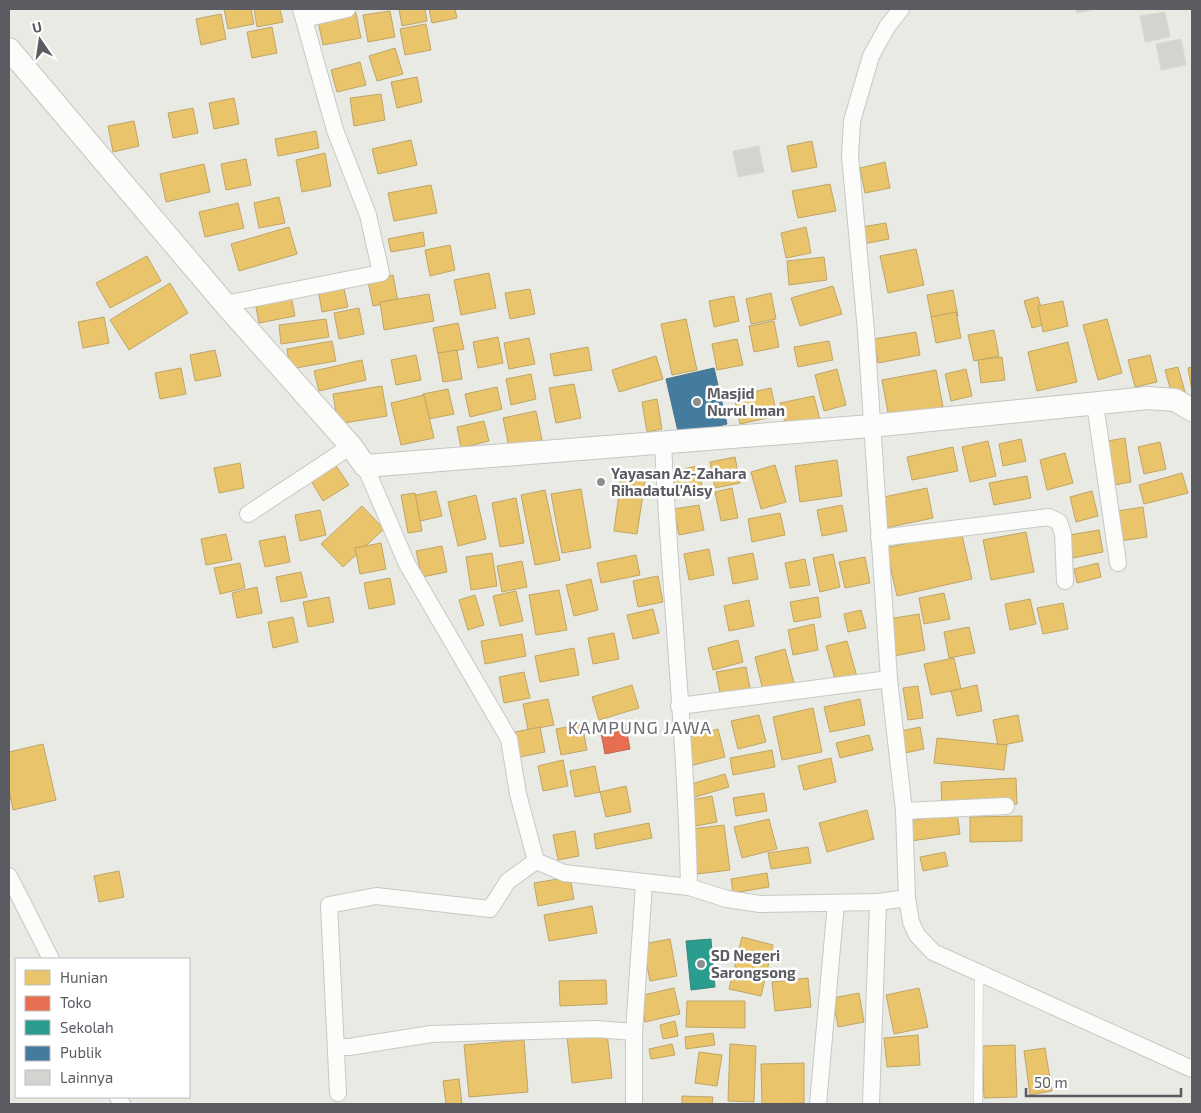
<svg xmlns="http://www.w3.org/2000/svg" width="1201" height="1113" font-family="'Exo 2',sans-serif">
<rect width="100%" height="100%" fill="#eaeae4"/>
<g fill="#e9c46a" stroke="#bea568">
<polygon points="224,9 251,9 254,24 228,29"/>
<polygon points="254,9 280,9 283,22 257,27"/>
<polygon points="399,9 425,9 427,21 402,26"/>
<polygon points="429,9 455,9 457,18 432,23"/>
<polygon points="390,11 395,37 368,42 363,15"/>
<polygon points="356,13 361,38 323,45 318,21"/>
<polygon points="221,14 226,39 201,45 196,19"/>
<polygon points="426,24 431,50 405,55 400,29"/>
<polygon points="272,27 277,53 252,58 247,32"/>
<polygon points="395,48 403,74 377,81 369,56"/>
<polygon points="360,62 366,85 337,92 331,70"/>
<polygon points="417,77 422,102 397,108 391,82"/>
<polygon points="381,94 385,120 354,126 350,98"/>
<polygon points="234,98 239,124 214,129 209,103"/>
<polygon points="193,108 198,133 173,138 168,113"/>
<polygon points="134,121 139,146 113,152 108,126"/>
<polygon points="316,131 319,148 278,156 275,139"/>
<polygon points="411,140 417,165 378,174 372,149"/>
<polygon points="812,141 817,167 792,172 787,146"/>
<polygon points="325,153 331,186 302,192 296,160"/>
<polygon points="246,159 251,185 226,190 221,164"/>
<polygon points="885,162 890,188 865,193 860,168"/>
<polygon points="204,164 210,192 166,202 160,174"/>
<polygon points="830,184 836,211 798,218 792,191"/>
<polygon points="431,185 437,213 394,221 388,193"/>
<polygon points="279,197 285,223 259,228 254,203"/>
<polygon points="238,203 244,228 205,237 199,212"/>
<polygon points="886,223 889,239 863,244 861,227"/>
<polygon points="289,227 297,254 239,271 231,244"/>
<polygon points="806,227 811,253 786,258 781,233"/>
<polygon points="423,232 425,246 391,252 388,239"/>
<polygon points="450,245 455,270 430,276 425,250"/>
<polygon points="916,249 924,285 888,293 880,256"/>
<polygon points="147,256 161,281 110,308 96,283"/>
<polygon points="824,257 827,280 789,285 787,261"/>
<polygon points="489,273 496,308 461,315 454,280"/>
<polygon points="393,275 398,301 373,306 368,281"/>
<polygon points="170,283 188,313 129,350 110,320"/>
<polygon points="343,284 348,307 322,312 318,289"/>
<polygon points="833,286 842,314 800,326 791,298"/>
<polygon points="530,289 535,314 510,319 505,293"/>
<polygon points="953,290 958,316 932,321 927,295"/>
<polygon points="771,293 776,319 751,324 746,299"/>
<polygon points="429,294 434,321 384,330 380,302"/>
<polygon points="291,296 295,316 259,323 255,302"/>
<polygon points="734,296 739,321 714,327 709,301"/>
<polygon points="1038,297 1046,324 1032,328 1024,301"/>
<polygon points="1063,301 1068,326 1043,332 1038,306"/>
<polygon points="359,308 364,334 339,339 334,313"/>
<polygon points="956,312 961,338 936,343 931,317"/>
<polygon points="104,317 109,343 83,348 78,322"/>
<polygon points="326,319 329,337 281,344 279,325"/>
<polygon points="686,319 697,370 672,375 661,324"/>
<polygon points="1107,319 1122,373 1098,380 1083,325"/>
<polygon points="774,321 779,347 754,352 749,326"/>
<polygon points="458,323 464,349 438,354 433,328"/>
<polygon points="994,330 999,356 974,361 968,335"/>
<polygon points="916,332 920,355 878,363 874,339"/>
<polygon points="498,337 503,363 478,368 473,342"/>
<polygon points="529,338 535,364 509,369 504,343"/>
<polygon points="737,339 743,365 717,370 712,344"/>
<polygon points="332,341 336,361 290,369 287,349"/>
<polygon points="829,341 833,360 798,367 794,347"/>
<polygon points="1068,342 1077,382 1037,391 1028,352"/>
<polygon points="588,347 592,370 554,376 550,354"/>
<polygon points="215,350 221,376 195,381 190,355"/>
<polygon points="457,350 462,379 443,382 438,353"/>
<polygon points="416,355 421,380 396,385 391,360"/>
<polygon points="1150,355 1157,382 1135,387 1128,360"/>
<polygon points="656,356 663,379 619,392 612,370"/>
<polygon points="1002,357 1005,380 981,383 978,360"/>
<polygon points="362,360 366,380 319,391 314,371"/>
<polygon points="1178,367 1185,392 1172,395 1165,370"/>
<polygon points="1192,367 1192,391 1188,368"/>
<polygon points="181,368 186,394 160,399 155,373"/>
<polygon points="837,369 846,405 824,411 815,375"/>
<polygon points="966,369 972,396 951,401 945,374"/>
<polygon points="936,370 943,407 889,418 882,380"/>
<polygon points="531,374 536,399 511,405 506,379"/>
<polygon points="574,384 581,418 556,423 549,388"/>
<polygon points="382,386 387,416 338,424 333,394"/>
<polygon points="497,387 502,409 470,417 465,394"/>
<polygon points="771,388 777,416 740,424 734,396"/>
<polygon points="448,389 454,414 428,419 423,394"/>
<polygon points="424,395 434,438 401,445 391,403"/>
<polygon points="814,396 820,420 786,427 780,403"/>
<polygon points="657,399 662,429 647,432 642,402"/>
<polygon points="536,411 542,440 509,447 503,418"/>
<polygon points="484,421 489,441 461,448 457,427"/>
<polygon points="1125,438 1131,482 1114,485 1107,441"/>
<polygon points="1021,439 1026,461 1003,466 999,444"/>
<polygon points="988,441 996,476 970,482 962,447"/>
<polygon points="1160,442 1166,469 1144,474 1138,447"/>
<polygon points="953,447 958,471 912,480 907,457"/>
<polygon points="1065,453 1073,483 1047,490 1040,460"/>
<polygon points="735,457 740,483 715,488 710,462"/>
<polygon points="837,460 842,496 800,502 795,466"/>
<polygon points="333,461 349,485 323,501 308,476"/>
<polygon points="240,463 244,488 219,493 214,468"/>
<polygon points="775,465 786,502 761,509 751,472"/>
<polygon points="698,466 703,491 678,497 672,471"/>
<polygon points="1182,473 1188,493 1144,504 1139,485"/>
<polygon points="1027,476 1031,498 994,505 989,483"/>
<polygon points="621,478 645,481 637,534 614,531"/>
<polygon points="732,488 738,518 721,521 715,492"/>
<polygon points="927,488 933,518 885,528 879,498"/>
<polygon points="581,489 591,548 562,553 551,494"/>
<polygon points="545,490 560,560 535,565 521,495"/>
<polygon points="436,491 442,516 416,522 411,496"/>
<polygon points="1092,491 1098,516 1076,522 1070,497"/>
<polygon points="415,493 422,531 408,533 401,495"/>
<polygon points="476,495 486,539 458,546 448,502"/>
<polygon points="516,498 524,543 500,547 492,503"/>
<polygon points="699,505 704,530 679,535 674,509"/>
<polygon points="842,505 847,531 822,536 817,510"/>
<polygon points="362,506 384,529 343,567 321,544"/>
<polygon points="1143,507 1147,537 1120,541 1117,511"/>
<polygon points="320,510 326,535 300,541 295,515"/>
<polygon points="780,513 785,535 752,542 748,519"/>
<polygon points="1099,530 1103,552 1073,558 1069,535"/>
<polygon points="961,531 972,579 897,596 886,548"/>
<polygon points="1026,532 1034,572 991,580 983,540"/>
<polygon points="226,534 232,560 206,565 201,539"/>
<polygon points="285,536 290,562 265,567 259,541"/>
<polygon points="381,543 386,569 360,574 355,548"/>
<polygon points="442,546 447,572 422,577 416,551"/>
<polygon points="709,549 714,575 689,580 684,554"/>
<polygon points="492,553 497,586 471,590 466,557"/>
<polygon points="753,553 758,579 733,584 728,558"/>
<polygon points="833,554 840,587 820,592 813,558"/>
<polygon points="636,555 640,575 601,583 597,563"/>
<polygon points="865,557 870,583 845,588 839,562"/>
<polygon points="805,559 810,585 790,588 785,563"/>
<polygon points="522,561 527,587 502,592 497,566"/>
<polygon points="240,563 245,588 220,594 214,568"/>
<polygon points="1098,563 1101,577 1077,583 1074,569"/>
<polygon points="301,572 307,597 281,602 276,577"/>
<polygon points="658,576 663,602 638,607 633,581"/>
<polygon points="390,578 395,604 369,609 364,583"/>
<polygon points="591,579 598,610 574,616 566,585"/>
<polygon points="257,587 262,613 237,618 232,593"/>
<polygon points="559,590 567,630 536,635 529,595"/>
<polygon points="516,591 523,621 500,626 493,596"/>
<polygon points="944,593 950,619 924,624 919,598"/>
<polygon points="475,595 484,625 468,630 459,600"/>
<polygon points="329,597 334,622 308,627 303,602"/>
<polygon points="818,597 821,617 794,622 790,602"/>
<polygon points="1030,599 1036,624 1010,630 1005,604"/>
<polygon points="749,600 754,626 729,631 724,606"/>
<polygon points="1063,603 1068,629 1043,634 1037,608"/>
<polygon points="653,609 659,633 633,639 627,615"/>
<polygon points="861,610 866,628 848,632 844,614"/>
<polygon points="919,614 925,650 894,656 888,619"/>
<polygon points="293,617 298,642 273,648 268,622"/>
<polygon points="814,624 818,650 793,655 788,630"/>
<polygon points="969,627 975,653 949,658 944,632"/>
<polygon points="614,633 619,659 593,664 588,638"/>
<polygon points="522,634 526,656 485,664 481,641"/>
<polygon points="738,640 743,662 713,670 708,648"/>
<polygon points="847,641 857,677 836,683 826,646"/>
<polygon points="574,648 579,675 540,682 535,656"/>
<polygon points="785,649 794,683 763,691 755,657"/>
<polygon points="954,658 961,689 931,695 924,664"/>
<polygon points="746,667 751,693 721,698 716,672"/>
<polygon points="524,672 530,698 504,703 499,677"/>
<polygon points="632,685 639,708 599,720 592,697"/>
<polygon points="977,685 982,711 957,716 951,691"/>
<polygon points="918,686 923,718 908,720 903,688"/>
<polygon points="548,699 554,725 528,730 523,704"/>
<polygon points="860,699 865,725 830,732 824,707"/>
<polygon points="813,708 822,752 782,760 773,717"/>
<polygon points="759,715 766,742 738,749 731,721"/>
<polygon points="1018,715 1023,741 998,746 993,720"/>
<polygon points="582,724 587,750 561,755 556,729"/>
<polygon points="540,727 545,752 520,757 515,732"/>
<polygon points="920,727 924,749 905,753 901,731"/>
<polygon points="718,729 725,757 690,766 683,739"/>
<polygon points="869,735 873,750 840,758 836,743"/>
<polygon points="937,738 1007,745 1004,770 934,763"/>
<polygon points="43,744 56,800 13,810 9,790 9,752"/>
<polygon points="772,750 775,767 733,775 730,758"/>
<polygon points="831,758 836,782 804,790 798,766"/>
<polygon points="563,760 568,786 543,791 538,766"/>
<polygon points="595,766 600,792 575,797 570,771"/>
<polygon points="725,774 729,787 692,798 688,785"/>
<polygon points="1016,778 1017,804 942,807 941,782"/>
<polygon points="626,786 631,812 606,817 600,792"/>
<polygon points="764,793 767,811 736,816 733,798"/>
<polygon points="712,796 717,822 691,827 686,801"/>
<polygon points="867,810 874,839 827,852 819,823"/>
<polygon points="957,813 960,834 911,841 909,821"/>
<polygon points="1022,816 1022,841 970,842 970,817"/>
<polygon points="769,819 777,849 742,858 734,827"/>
<polygon points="649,823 652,838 596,849 594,834"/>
<polygon points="724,825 730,870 697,874 691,829"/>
<polygon points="575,831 579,856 558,860 553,835"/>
<polygon points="808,847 811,863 771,869 768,853"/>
<polygon points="945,852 948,866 923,871 920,857"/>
<polygon points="119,871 124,897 99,902 94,876"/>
<polygon points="767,873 769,887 733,893 731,879"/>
<polygon points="570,877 574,899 538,906 534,883"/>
<polygon points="592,906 597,933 549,941 544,915"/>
<polygon points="742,937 773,945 761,996 729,989"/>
<polygon points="670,939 677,976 650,981 643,944"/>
<polygon points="808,978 811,1007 775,1011 772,982"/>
<polygon points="606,980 607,1004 560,1006 559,981"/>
<polygon points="674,988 680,1014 645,1022 639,996"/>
<polygon points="919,988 928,1027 894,1034 886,995"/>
<polygon points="859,993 864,1022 838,1027 833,998"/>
<polygon points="687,1001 745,1001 745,1028 686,1027"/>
<polygon points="675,1021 678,1036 663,1039 660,1025"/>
<polygon points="607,1033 612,1078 572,1083 567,1037"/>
<polygon points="713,1033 715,1045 686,1049 685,1037"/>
<polygon points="918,1035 920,1065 887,1067 884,1038"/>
<polygon points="524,1040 528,1092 469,1097 464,1045"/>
<polygon points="672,1044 675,1055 651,1059 649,1049"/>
<polygon points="730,1044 756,1046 754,1102 728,1101"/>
<polygon points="1015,1045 1017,1097 984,1098 982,1046"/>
<polygon points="1045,1048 1052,1091 1030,1095 1024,1051"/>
<polygon points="699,1052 722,1055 717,1086 695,1083"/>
<polygon points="804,1063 804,1103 762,1104 761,1064"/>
<polygon points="459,1079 462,1104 446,1104 443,1081"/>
<polygon points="682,1096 713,1097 712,1104 682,1104"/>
</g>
<polygon fill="#e76f51" stroke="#bd6956" points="625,723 630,749 605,754 600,728"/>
<polygon fill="#2a9d8f" stroke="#388a82" points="711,939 715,987 691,990 686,941"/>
<polygon fill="#457b9d" stroke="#4b728b" points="714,368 727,424 679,436 666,379"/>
<g fill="#d4d3cf" stroke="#d9d8d4">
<polygon points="1075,9 1095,9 1077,13"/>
<polygon points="1165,12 1170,37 1145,42 1140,16"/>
<polygon points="1181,39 1186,65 1161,70 1156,44"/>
<polygon points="759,146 764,172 738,177 733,151"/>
</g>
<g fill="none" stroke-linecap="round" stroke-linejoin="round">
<defs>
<polyline id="lane" points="978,1104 979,974"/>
<g id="street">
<polyline points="901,9 887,27 871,56 852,121 850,156 866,331 889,679 904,811 907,898 911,922 917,935 933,952 1192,1069"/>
<polyline points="304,19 347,9"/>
<polyline points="225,304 381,273 368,215 335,130 301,9"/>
<polyline points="1095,404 1118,563"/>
<path d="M663,444C670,591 686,739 689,887"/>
<polyline points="365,466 407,564 509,739 518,794 536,861 564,873 689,887 727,899 760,904 878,902 907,898"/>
<polyline points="248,514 351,446"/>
<polyline points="879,538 1049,517 1059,522 1063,534 1065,581"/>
<polyline points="679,706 889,679"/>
<polyline points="904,811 1006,806"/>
<polyline points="9,876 51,959"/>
<polyline points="336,1047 349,1047 431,1034 596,1029 634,1032"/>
<polyline points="338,1093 329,905 376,896 490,909 508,881 536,861"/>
<polyline points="118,1097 122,1104"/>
<polyline points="634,1104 634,1032 644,883"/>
<polyline points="818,1104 836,903"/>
<polyline points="871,1104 878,902"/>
</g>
<polyline id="secondary" points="9,49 225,304 351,446 365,466 871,426 1148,398 1175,400 1192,410"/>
</defs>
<use href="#lane" stroke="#c7c8c6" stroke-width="9"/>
<use href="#street" stroke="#c7c8c6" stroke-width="18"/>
<use href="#secondary" stroke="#c5c6c5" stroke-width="24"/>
<use href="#lane" stroke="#fcfcfb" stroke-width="8"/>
<use href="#street" stroke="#fcfcfb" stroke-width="16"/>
<use href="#secondary" stroke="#fcfcfb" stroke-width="22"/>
</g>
<g fill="#8c8e90" stroke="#fff" stroke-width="2">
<circle cx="697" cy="402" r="5"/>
<circle cx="601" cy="482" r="5"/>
<circle cx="701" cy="964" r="5"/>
</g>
<g text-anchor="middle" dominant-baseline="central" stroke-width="5" stroke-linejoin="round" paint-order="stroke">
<g font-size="15" font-weight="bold" fill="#5a5c62" stroke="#fff" text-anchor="start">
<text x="707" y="393">Masjid<tspan x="707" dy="17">Nurul Iman</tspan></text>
<text x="611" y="473">Yayasan Az-Zahara<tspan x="611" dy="17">Rihadatul'Aisy</tspan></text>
<text x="711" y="955">SD Negeri<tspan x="711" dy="17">Sarongsong</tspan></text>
</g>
<g font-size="18" letter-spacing="1" fill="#6b6e74" stroke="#fff">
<text x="640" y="727">KAMPUNG JAWA</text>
</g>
</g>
<rect width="1201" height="1113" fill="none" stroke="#5a5c62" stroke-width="20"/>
<rect x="15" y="958" width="175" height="140" fill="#ffffff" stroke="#bdbec0"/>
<rect x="25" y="970" width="25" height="15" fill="#e9c46a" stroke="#bdbec0"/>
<text x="60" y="983" font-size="15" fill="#5a5c62">Hunian</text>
<rect x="25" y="996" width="25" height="15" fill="#e76f51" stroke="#bdbec0"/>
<text x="60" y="1008" font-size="15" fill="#5a5c62">Toko</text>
<rect x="25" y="1020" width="25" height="15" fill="#2a9d8f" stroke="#bdbec0"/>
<text x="60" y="1033" font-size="15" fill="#5a5c62">Sekolah</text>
<rect x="25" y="1046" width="25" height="15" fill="#457b9d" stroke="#bdbec0"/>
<text x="60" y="1058" font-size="15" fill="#5a5c62">Publik</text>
<rect x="25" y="1070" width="25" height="15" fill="#d4d3cf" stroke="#bdbec0"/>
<text x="60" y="1083" font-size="15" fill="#5a5c62">Lainnya</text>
<g transform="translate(40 40) rotate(347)" stroke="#ffffff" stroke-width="4" paint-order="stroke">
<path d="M0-4L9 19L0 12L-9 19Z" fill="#5a5c62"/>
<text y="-8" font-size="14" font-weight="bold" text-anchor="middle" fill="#5a5c62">U</text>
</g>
<path d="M1026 1088v8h155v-8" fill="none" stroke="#5a5c62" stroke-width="2.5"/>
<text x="1034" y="1088" font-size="15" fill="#5a5c62" stroke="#ffffff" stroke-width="4" paint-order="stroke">50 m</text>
</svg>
